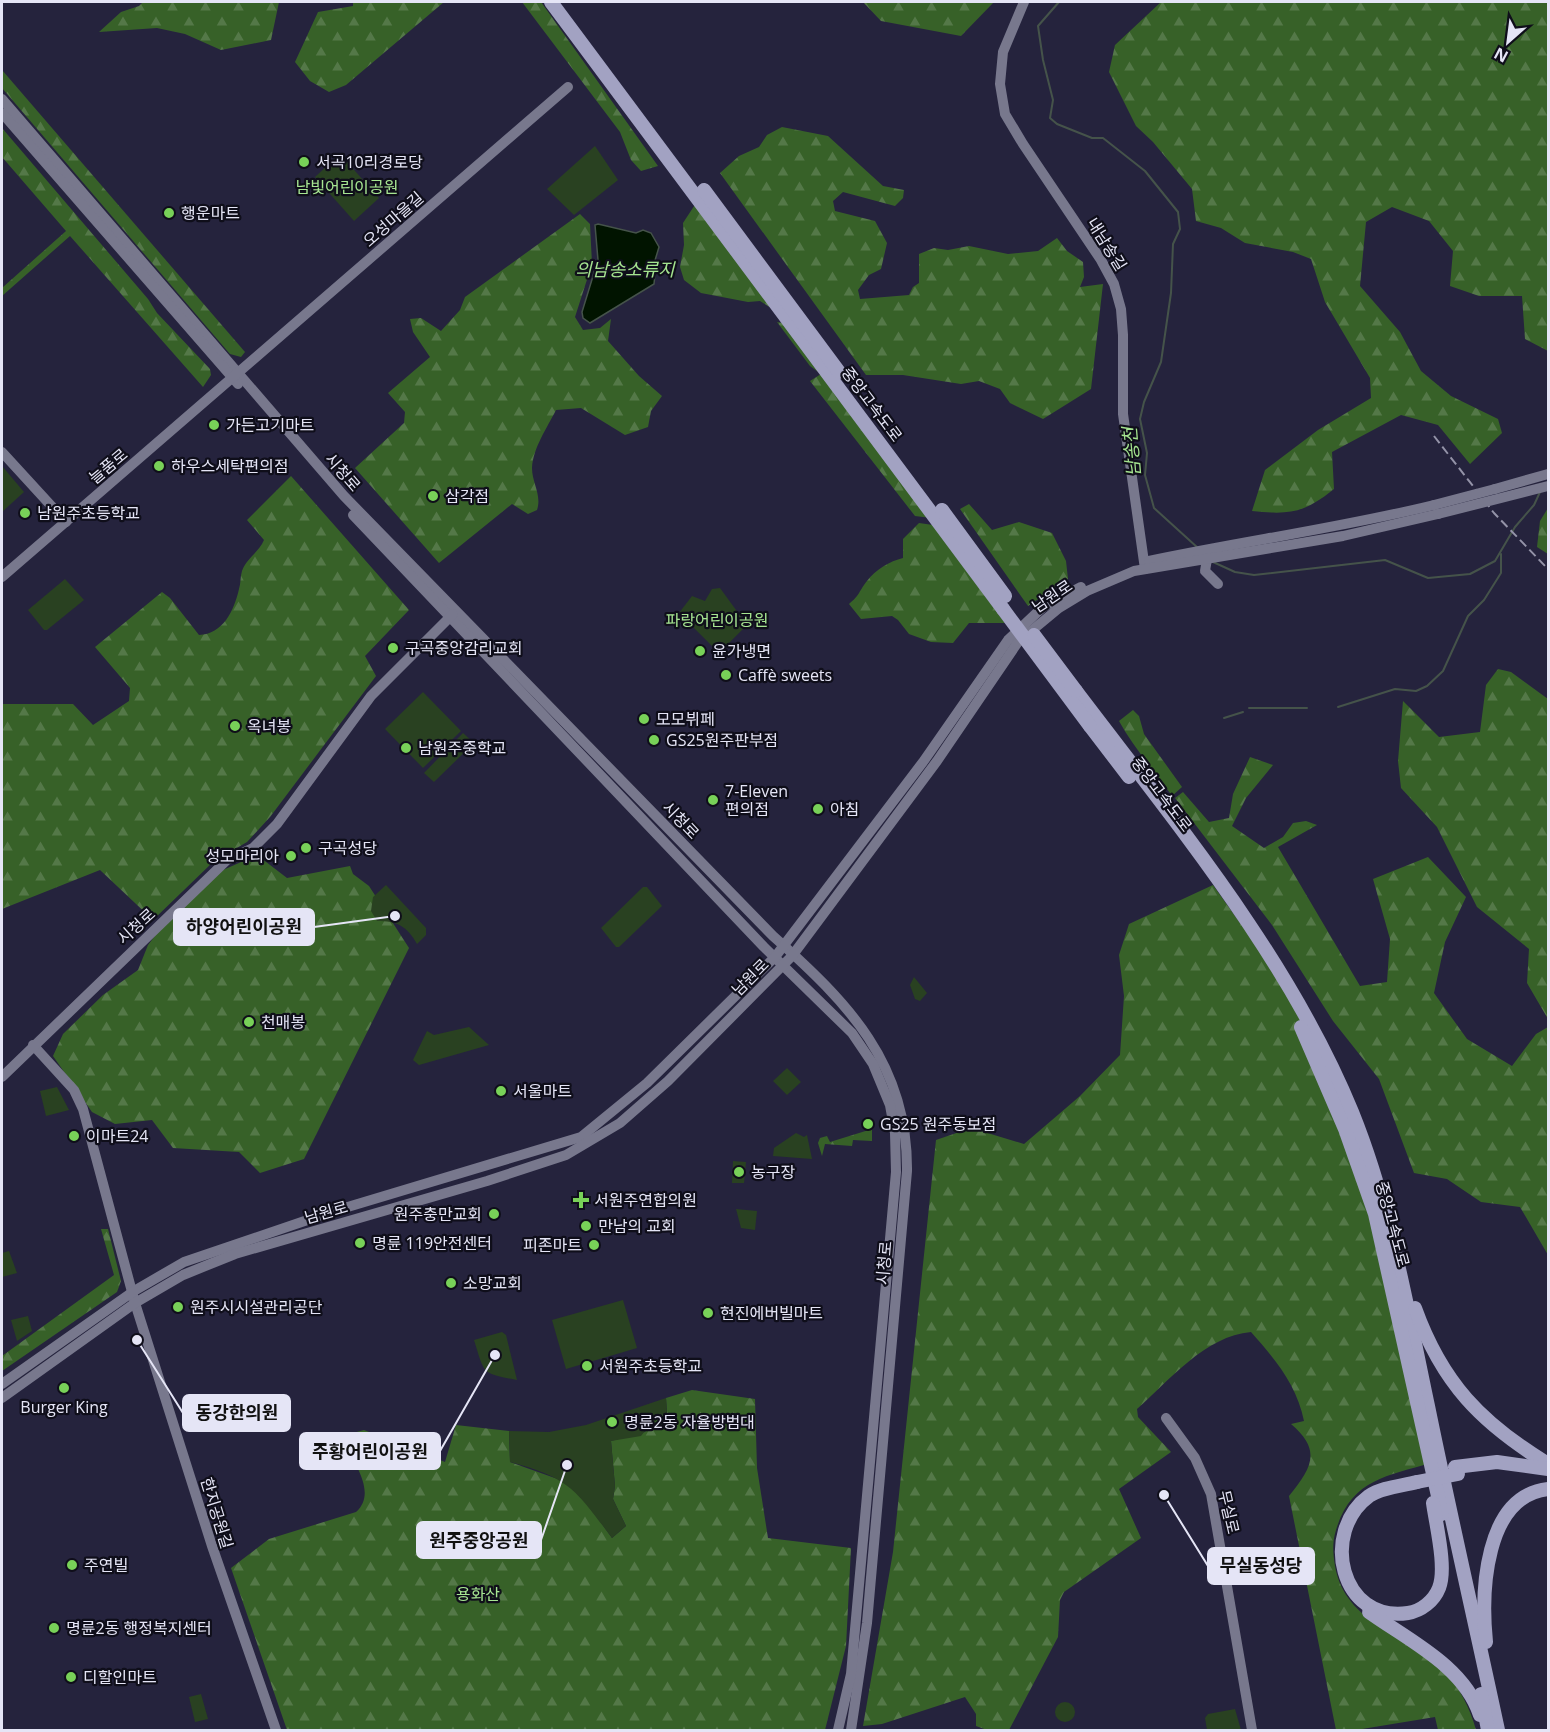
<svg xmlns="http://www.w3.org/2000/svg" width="1550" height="1732" font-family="'Open Sans','Noto Sans KR',sans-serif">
<defs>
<pattern id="forest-firs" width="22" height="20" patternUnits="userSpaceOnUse" patternTransform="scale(1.5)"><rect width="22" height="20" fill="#376128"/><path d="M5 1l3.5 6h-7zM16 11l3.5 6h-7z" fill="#547848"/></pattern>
</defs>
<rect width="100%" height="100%" fill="#25233d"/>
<g fill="url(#forest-firs)">
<polygon points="143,2 279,2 271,40 221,50 185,34 157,28 99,32 121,12 139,6"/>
<polygon points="353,2 444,2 346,85 329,92 310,81 295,62 318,12 353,6"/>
<polygon points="522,2 541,2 658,166 641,171 631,160 620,132"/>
<polygon points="863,2 994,2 961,36 881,21"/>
<path d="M1161,2H1548V351L1525,339L1522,296H1479L1450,286L1453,251L1429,221L1392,207L1366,222L1360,286L1400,332L1421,371L1451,396L1498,419L1502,433L1470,464L1438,425L1401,415L1332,452L1334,489C1304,513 1290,515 1252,511L1265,470L1318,430L1371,398L1370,378L1325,302L1311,259L1293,252L1245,243L1221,228L1196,221L1192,189L1153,142L1136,126L1109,72L1115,45Z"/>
<polygon points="2,70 245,352 241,357 230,354 2,88"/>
<polygon points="782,127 828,136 883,186 904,190 903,198 895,206 843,192 833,201 835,211 875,221 887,243 881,269 869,275 858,290 860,299 909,295 913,287 919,283 919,254 934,248 948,250 969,246 1008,254 1038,251 1057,238 1067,251 1083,262 1084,277 1080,287 1103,284 1091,389 1043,419 1010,403 1000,389 979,381 961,384 903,375 866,375 720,173 739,156 759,147 767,135"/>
<polygon points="2,128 148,299 157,313 210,369 211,375 203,387 70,236 2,296 2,288 66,231 2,157"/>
<polygon points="702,194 939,519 915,516 810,381 821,374 810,366 777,322 799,326 760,301 748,302 701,293 684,280 680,267 684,245 683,223"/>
<path d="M580,214L590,224L592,264L575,317L583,330L600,328L611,319L608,341L639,376L662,396L651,411L648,427L625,435L581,408L556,410C547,428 533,448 532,468C532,483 542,495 537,510L528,514L512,504L439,563L355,468L404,423L405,412L388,393L430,357L413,332L410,319L421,318L441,331L460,310L465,297Z"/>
<path d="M291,476L409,610L365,656L376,676L270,817L247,842L213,862L153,920L100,870L2,909V704H73L93,725L129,701L130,688L95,647L162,592L170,598L199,635C223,634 234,611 239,589C241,583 240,577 242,571C247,558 259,552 264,540L247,520Z"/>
<polygon points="969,504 992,530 1019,522 1052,533 1066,561 1068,579 1028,606 960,509"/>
<polygon points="1548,508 1548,554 1537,547 1540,521"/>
<path d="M919,523L933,525L1005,623H969L953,643L931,642L909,634L898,620L892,616L861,619L849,604C860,595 859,591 867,581C875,570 890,561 903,558V539Z"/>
<polygon points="1498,669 1511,672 1548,699 1548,1019 1527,983 1529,949 1477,907 1437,827 1401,788 1398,761 1403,701 1439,737 1480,732 1486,685"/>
<path d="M1133,710L1139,716L1144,734L1182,787L1172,796C1155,771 1133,747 1119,721Z"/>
<polygon points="1250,757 1273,765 1246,798 1232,826 1264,848 1283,837 1293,823 1306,821 1317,825 1278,847 1360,986 1387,982 1390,939 1373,879 1428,857 1466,897 1445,942 1434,993 1467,1039 1512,1066 1536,1034 1548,1027 1548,1255 1520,1207 1481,1202 1447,1179 1414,1173 1379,1079 1333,1021 1272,925 1175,798 1183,792 1209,822 1229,818 1233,794"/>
<polygon points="257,855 287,878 350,866 353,874 369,886 409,948 304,1159 260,1173 239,1152 173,1148 152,1120 115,1124 92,1112 53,1056 63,1034 103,995 138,970 148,945 161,928 223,870"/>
<path d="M1213,885L1272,968L1314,1039L1347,1119L1431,1463C1386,1476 1351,1480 1336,1530C1332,1543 1333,1553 1335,1566C1345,1624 1408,1635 1444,1671C1460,1688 1470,1708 1476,1730H1438L1435,1717L1356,1730H1336L1289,1496C1312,1468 1322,1450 1291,1424L1304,1421C1297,1385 1275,1359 1251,1332C1205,1336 1170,1380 1137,1409L1138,1417L1171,1452L1119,1489L1141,1538L1064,1592L1060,1600L1058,1637L1009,1730H987L976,1726V1714L965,1697L882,1724L863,1726L893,1552L936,1140L971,1128L1024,1144L1080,1096L1120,1055L1124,996L1119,955L1129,924Z"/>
<polygon points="872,1129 872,1141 853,1140 852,1146 825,1144 822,1156 818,1143 820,1138 827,1136 830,1142"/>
<polygon points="101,1229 108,1229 121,1281 117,1292 2,1371 2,1356 114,1275"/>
<path d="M692,1390L755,1399L757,1468L768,1538L851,1548L846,1646L825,1730H287L231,1568L269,1539L356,1512C377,1493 355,1464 344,1444L353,1433L364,1430L445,1462L456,1425L509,1431L510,1462L566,1482L583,1498L612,1538L626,1526L613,1499L615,1486L611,1441L645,1432L657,1416L667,1413L666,1398Z"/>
</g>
<g fill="#294121">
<polygon points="595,146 618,180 574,215 547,189"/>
<polygon points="340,154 379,198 354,221 315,177"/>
<polygon points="2,466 24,492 2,512"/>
<polygon points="65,579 84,600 47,630 44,630 28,610"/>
<polygon points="720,588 747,625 719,653 679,613 692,596 705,601 712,589"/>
<polygon points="423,692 461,731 423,768 385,729"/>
<polygon points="463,733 474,743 434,782 424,773"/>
<path d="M386,885L426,928V935L417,944C407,926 397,921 377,921L371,911L373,897Z"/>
<polygon points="643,887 647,887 662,906 619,947 616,947 601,928"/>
<polygon points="914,977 927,993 920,1001 915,999 910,985"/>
<polygon points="469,1027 489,1045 419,1065 413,1060 427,1031 434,1035"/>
<polygon points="787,1068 801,1082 787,1095 773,1081"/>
<polygon points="57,1087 69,1110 46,1116 40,1091"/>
<polygon points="796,1133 804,1137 807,1135 812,1159 773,1156 774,1148"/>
<polygon points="733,1161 746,1162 744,1183 732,1183"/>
<polygon points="736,1209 757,1211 755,1230 741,1228"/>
<polygon points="9,1251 17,1273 2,1277 2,1253"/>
<polygon points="623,1300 637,1348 566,1369 552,1320"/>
<polygon points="28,1316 32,1331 17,1341 11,1320"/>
<path d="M502,1332L506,1335L517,1380C481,1373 485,1375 474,1340Z"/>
<path d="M666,1398L667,1413L657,1416L641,1436L611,1441L615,1486L613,1499L626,1526L612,1538C576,1490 570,1478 510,1462L509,1431L549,1432L586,1425Z"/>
<polygon points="201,1694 208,1719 195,1722 189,1697"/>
<circle cx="1065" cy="1712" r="10"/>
<polygon points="1235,1709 1241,1730 1207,1730 1205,1718 1208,1714"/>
</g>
<polygon fill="#011400" stroke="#45534a" stroke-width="1.5" points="598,224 636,233 643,230 651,233 659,247 653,267 655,274 654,284 590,323 583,318 582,312 598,260 595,225"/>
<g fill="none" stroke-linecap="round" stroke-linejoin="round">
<g stroke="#45534a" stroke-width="2">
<polyline points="1059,2 1038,26 1043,60 1053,100 1050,118 1057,124 1092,138 1103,138 1145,171 1178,212 1180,229 1173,244 1171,293 1161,362 1144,402 1140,419 1147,453 1145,475 1154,508 1198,548"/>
<polyline points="1213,562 1235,572 1254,575 1385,560 1428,578 1470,574 1495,561 1515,527 1534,505 1540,492"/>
<polyline points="1338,707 1395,689 1416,691 1427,686 1443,671 1468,616 1484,600 1501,573 1501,554"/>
<polyline points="1249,708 1307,708"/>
<polyline points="1224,718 1243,712"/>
</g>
<g stroke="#78788d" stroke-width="10">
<polyline points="1024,2 1003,52 1000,84 1005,114 1023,144 1101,260 1114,284 1121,309 1123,335 1123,414 1145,569"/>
<path d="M2,99L344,496L773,936C848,1003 908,1063 907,1171L867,1623L851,1730"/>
<polyline points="2,113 238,384"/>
<polyline points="2,452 66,522"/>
<polyline points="1495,489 1548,474"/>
<polyline points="353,515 764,947 852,1033 873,1064 890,1105 895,1133 896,1172 851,1674 838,1730"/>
<polyline points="1207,559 1205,571 1218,584"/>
<path d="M1149,561C1244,541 1340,528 1434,505"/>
<polyline points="2,577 568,87"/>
<polyline points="33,1045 74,1090 83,1109 135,1303 212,1546 276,1730"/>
<polyline points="2,1077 227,860 253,848 277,824 371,696 453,614"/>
<polyline points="2,1384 134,1291 184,1262 331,1212 581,1137 647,1083 775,957 923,762 1008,640 1043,607 1081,587"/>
<polyline points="2,1398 135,1303 183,1275 235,1254 487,1181 566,1155 620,1123 668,1081 792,956 937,761 1018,642 1059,608 1087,591 1134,571 1343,536 1438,514"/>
<polyline points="1166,1418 1195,1458 1211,1494 1252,1730"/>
</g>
<g stroke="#a2a2c2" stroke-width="14">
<polyline points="551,2 1003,609"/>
<polyline points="704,190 839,372"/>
<polyline points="942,510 1005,596"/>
<path d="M1076,691C1176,823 1289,958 1352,1112C1390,1206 1407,1307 1428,1406C1450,1514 1475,1622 1498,1730"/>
<polyline points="1090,726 1129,777"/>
<polyline points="1301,1027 1345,1129 1375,1214 1442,1514"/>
<path d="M1415,1308C1442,1383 1481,1423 1548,1464"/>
<polyline points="1455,1467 1497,1462 1548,1469"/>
<path d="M1417,1482C1402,1486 1382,1487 1369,1496C1320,1532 1340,1623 1408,1613C1421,1611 1434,1601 1439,1588C1447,1568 1436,1525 1433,1503"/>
<path d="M1369,1612C1408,1640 1464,1666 1480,1715"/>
<path d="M1486,1642C1481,1593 1484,1496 1548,1489"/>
<polyline points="1481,1694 1488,1730"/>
</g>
<polyline stroke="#9493a8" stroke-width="2" stroke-dasharray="9 4.5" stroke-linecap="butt" points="1434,436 1494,513 1548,569"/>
<g stroke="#78788d" stroke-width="10">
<polyline points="1434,505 1495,489"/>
<polyline points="1438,514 1548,486"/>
</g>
<g stroke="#a2a2c2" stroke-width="14">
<polyline points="1003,609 1090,726"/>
<polyline points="1034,635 1076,691"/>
<polyline points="1417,1482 1458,1474"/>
</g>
</g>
<g fill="#78d158" stroke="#0f0e1a" stroke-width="2">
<circle cx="304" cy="162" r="6"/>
<circle cx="169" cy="213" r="6"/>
<circle cx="214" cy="425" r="6"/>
<circle cx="159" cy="466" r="6"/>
<circle cx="433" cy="496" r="6"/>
<circle cx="25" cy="513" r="6"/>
<circle cx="393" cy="648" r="6"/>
<circle cx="700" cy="651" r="6"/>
<circle cx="726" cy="675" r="6"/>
<circle cx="644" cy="719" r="6"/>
<circle cx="235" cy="726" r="6"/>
<circle cx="654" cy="740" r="6"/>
<circle cx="406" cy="748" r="6"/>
<circle cx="713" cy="800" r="6"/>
<circle cx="818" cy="809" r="6"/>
<circle cx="306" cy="848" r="6"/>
<circle cx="291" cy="856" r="6"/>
<circle cx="249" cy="1022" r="6"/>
<circle cx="501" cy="1091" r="6"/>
<circle cx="868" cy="1124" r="6"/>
<circle cx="74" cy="1136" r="6"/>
<circle cx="739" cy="1172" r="6"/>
<path d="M578 1191h6v6h6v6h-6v6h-6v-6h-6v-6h6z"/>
<circle cx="494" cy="1214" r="6"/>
<circle cx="586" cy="1226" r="6"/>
<circle cx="360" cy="1243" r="6"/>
<circle cx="594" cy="1245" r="6"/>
<circle cx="451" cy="1283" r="6"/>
<circle cx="178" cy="1307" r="6"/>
<circle cx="708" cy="1313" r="6"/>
<circle cx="587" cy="1366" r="6"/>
<circle cx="64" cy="1388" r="6"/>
<circle cx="612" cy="1422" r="6"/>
<circle cx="72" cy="1565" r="6"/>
<circle cx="54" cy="1628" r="6"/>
<circle cx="71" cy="1677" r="6"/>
</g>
<g text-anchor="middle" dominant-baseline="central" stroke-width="4.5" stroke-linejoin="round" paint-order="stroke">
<g font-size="16" fill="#e5e5f6" stroke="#0f0e1a" text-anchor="start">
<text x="316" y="162">서곡10리경로당</text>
<text x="181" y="213">행운마트</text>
<text x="226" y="425">가든고기마트</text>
<text x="171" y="466">하우스세탁편의점</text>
<text x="445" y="496">삼각점</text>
<text x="37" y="513">남원주초등학교</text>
<text x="405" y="648">구곡중앙감리교회</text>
<text x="712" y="651">윤가냉면</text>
<text x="738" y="675">Caffè sweets</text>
<text x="656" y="719">모모뷔페</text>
<text x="247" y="726">옥녀봉</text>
<text x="666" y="740">GS25원주판부점</text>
<text x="418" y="748">남원주중학교</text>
<text x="725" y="791">7-Eleven<tspan x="725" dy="18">편의점</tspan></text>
<text x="830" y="809">아침</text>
<text x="318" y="848">구곡성당</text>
<text x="279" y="856" text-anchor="end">성모마리아</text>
<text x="261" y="1022">천매봉</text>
<text x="513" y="1091">서울마트</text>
<text x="880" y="1124">GS25 원주동보점</text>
<text x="86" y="1136">이마트24</text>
<text x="751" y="1172">농구장</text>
<text x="594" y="1200">서원주연합의원</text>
<text x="482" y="1214" text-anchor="end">원주충만교회</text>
<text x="598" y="1226">만남의 교회</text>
<text x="372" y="1243">명륜 119안전센터</text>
<text x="582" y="1245" text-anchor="end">피존마트</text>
<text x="463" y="1283">소망교회</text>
<text x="190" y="1307">원주시시설관리공단</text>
<text x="720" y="1313">현진에버빌마트</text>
<text x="599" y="1366">서원주초등학교</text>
<text x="64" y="1407" text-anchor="middle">Burger King</text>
<text x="624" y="1422">명륜2동 자율방범대</text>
<text x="84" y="1565">주연빌</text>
<text x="66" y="1628">명륜2동 행정복지센터</text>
<text x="83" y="1677">디할인마트</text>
</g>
<g font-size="16" fill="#a7e692" stroke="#0f0e1a">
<text x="347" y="187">남빛어린이공원</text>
<text x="717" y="620">파랑어린이공원</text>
<text x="478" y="1594">용화산</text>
</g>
<g font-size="16" fill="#e5e5f6" stroke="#0f0e1a">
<text transform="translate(393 219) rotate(-41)">오성마을길</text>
<text transform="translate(1107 244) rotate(58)">내남송길</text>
<text transform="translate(872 404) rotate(53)">중앙고속도로</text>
<text transform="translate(108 466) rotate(-40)">늘품로</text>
<text transform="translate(343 472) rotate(49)">시청로</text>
<text transform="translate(1052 596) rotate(-34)">남원로</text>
<text transform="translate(1162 794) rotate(53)">중앙고속도로</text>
<text transform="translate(681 820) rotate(46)">시청로</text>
<text transform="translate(136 926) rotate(-42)">시청로</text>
<text transform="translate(750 977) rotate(-45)">남원로</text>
<text transform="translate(326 1212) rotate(-16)">남원로</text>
<text transform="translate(1393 1224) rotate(75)">중앙고속도로</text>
<text transform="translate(884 1263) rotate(-85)">시청로</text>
<text transform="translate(1229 1512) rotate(77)">무실로</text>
<text transform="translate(217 1513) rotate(73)">한지공원길</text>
</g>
<g font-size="18" font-style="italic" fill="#a4e38f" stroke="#0f0e1a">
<text x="625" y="269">의남송소류지</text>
<text transform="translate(1131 452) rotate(-95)">남송천</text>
</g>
</g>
<path fill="none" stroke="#e5e5f6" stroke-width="2" d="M395 916L314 927M137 1340L183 1413M495 1355L440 1451M567 1465L541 1540M1164 1495L1208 1566"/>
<g fill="#e5e5f6" stroke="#0f0e1a" stroke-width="2">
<circle cx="395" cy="916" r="6"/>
<circle cx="137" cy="1340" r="6"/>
<circle cx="495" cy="1355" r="6"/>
<circle cx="567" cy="1465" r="6"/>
<circle cx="1164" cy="1495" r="6"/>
</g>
<g fill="#e5e5f6" stroke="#e5e5f6" stroke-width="2">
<rect x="174" y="909" width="140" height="36" rx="6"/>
<rect x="183" y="1395" width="107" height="36" rx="6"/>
<rect x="300" y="1433" width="140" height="36" rx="6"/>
<rect x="417" y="1522" width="124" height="36" rx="6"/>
<rect x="1208" y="1548" width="106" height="36" rx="6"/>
</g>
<g font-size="18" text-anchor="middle" font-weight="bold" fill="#111">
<text x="244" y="933">하양어린이공원</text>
<text x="237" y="1419">동강한의원</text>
<text x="370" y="1458">주황어린이공원</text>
<text x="479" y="1547">원주중앙공원</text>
<text x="1261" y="1572">무실동성당</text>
</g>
<rect width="1550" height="1732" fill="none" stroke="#e5e5f6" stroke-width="6"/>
<g transform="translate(1508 42) rotate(208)" stroke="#0f0e1a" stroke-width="4.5" paint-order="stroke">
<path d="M0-4.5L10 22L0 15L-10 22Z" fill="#e5e5f6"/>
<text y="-9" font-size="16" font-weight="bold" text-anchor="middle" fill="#e5e5f6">N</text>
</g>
</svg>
